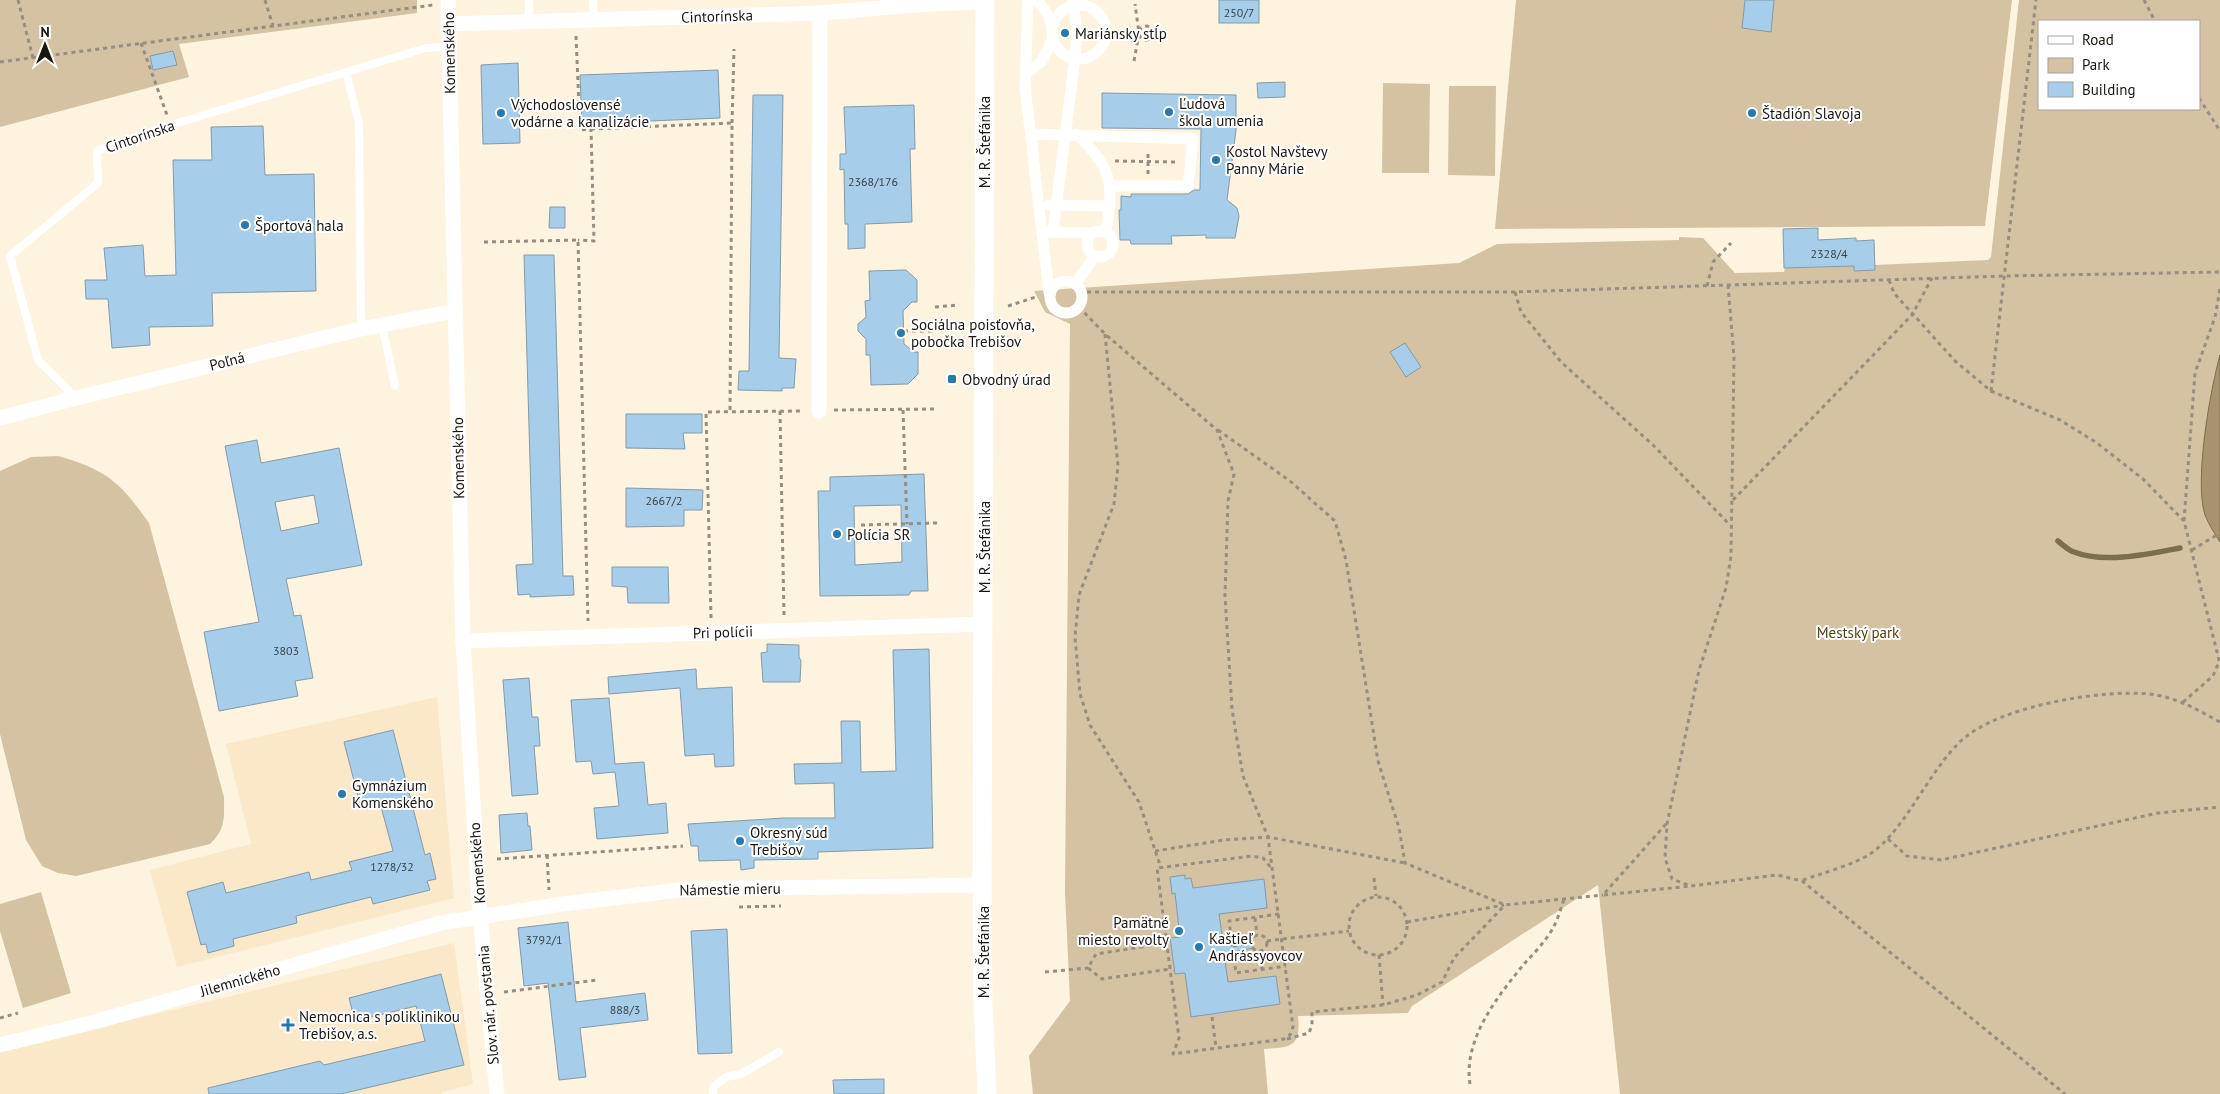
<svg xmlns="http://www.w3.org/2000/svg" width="2220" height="1094" font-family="'PT Sans',sans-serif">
<rect width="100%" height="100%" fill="#fef3df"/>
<g fill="#fae8c8">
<polygon points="437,697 454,898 177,967 150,870 251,844 226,744"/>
<polygon points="454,943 473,1084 442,1092 442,1094 0,1094 0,1051"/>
</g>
<g fill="#d4c2a2" fill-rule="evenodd">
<polygon points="0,0 417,0 417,13 179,44 189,77 0,127"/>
<polygon points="1516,0 2012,0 1985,226 1495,229"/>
<path d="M2019,0H2220V1094H1620L1598,885L1412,1006L1408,1013L1298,1016C1301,1047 1292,1047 1264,1049L1268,1094H1033L1029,1056L1070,1001L1065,892L1070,324L1045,312L1034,291L1459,263L1497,244L1679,240V237L1703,238L1735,273L1784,272L1785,268L1854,266L1855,271L1874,270V265L1988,260L1991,257ZM2039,21H2199V109H2039Z"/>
<polygon points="1383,83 1430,84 1429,173 1382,173"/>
<polygon points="1449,86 1496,86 1495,176 1448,175"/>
<path d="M58,456C107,470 120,482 149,523L224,797C224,818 226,829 210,844L76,876L58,873L42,866L26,840L0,734V471L31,457Z"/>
<polygon points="41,892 71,993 23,1008 0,931 0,904"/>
</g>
<path fill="#a8936e" stroke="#7d6d51" d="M2220,355V542C2215,534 2209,525 2205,515C2194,481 2210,391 2220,355Z"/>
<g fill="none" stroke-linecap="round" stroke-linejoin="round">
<path stroke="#7d6d51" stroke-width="5.5" d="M2058,541C2063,545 2068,550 2074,552C2104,564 2149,554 2180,548"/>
</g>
<g fill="#a6cde9" stroke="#839aaa" fill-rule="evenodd">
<rect x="1219" y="0" width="40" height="23"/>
<polygon points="1745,0 1774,0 1771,32 1742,28"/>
<polygon points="173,51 177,65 153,70 150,56"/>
<polygon points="518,63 520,143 483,144 481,65"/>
<polygon points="718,70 720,118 582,124 580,75"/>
<polygon points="1285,82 1285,97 1258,98 1257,83"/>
<polygon points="1102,93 1236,95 1236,130 1227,200 1237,208 1239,216 1235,238 1206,238 1206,235 1171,236 1172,244 1131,244 1130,240 1120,240 1119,210 1121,210 1121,196 1131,197 1131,194 1188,194 1194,190 1200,190 1201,129 1102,128"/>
<polygon points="753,95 783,95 779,358 796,359 794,388 782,388 782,391 738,390 739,371 749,371"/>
<polygon points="914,105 915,149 910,149 912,222 865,224 865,248 848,249 848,224 845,224 844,169 840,170 840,154 846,154 844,107"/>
<polygon points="263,126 265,175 314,174 316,291 212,293 213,326 149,327 150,345 112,348 108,299 86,299 85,280 107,280 104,248 143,245 145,276 176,275 173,160 212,160 211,127"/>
<polygon points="550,207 565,207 565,228 549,228"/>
<polygon points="1818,228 1818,240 1856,238 1856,241 1874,240 1875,270 1854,271 1854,266 1784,268 1783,229"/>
<polygon points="524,255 554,255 563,576 573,576 574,595 530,597 530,594 518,595 516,565 533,564"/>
<polygon points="906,270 917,280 917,302 912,302 903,311 904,344 914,352 918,352 918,374 908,384 871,385 870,355 866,355 866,339 858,331 858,324 866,317 865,301 870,300 869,271"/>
<polygon points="1405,343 1421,367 1406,377 1390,352"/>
<polygon points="626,414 702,414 702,433 683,433 685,449 626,448"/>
<path d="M257,440L261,463L339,448L362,565L286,579L294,616L301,615L313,678L295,681L298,696L219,711L204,632L259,622L225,446ZM314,495L319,523L281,531L275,502Z"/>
<path d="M924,474L928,591H911L909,595L820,596L818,491H830V477ZM901,505L902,562L855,565L854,506Z"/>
<polygon points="626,488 703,490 702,510 684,510 684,526 626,527"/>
<polygon points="612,567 668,567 669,603 628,603 627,587 612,586"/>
<polygon points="767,644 799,645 799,657 801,661 800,682 763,682 761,653 767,652"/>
<polygon points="929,649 933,848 818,852 818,859 754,860 754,868 741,870 740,860 699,861 698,846 691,846 688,824 784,818 835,818 834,783 795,784 794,764 842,763 841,721 860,721 861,772 896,771 893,650"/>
<polygon points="696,669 697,689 732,687 734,766 715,767 714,754 685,756 680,688 609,694 608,677"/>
<polygon points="529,678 532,717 538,717 540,746 534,746 538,794 512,796 503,680"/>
<polygon points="609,698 615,764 644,762 648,805 666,803 668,833 597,839 594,808 619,806 615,772 593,774 591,761 576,762 571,700"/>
<polygon points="393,730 425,855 430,853 436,879 427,881 430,890 373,904 371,897 296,916 297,923 233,939 234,946 208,953 206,944 201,945 187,892 223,882 226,893 309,872 311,880 352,870 349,862 393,851 380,803 361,808 344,742"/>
<polygon points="527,813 528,826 530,826 532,850 501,853 499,815"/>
<polygon points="1185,875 1185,879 1191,878 1193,888 1264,879 1267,908 1219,914 1223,941 1253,941 1253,948 1224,954 1228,982 1276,976 1280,1004 1191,1017 1185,973 1175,974 1170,938 1180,937 1175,893 1172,894 1170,877"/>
<polygon points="568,922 576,1002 645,993 648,1020 580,1028 586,1077 559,1080 548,983 524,986 518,928"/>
<polygon points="727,929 732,1053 698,1054 691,931"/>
<polygon points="441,974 464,1065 341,1094 209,1094 208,1088 320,1061 324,1065 425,1041 416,1006 355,1021 349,998"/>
<polygon points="884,1079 884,1094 834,1094 833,1080"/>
</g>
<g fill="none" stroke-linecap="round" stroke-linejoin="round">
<g stroke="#968e80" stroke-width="3" stroke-dasharray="4 4" stroke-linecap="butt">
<polyline points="18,0 33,58"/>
<polyline points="265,0 273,26"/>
<polyline points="2144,0 2155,21"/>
<circle cx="1146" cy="33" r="7"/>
<polyline points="1106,31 1139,33"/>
<polyline points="576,36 580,130 591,129 594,241 578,240"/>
<polyline points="141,43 167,115"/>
<polyline points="1134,61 1139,33 1135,4"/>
<polyline points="0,62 433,5"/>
<polyline points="2199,98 2220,131"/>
<polyline points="732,123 734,49"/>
<polyline points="591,129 732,123 730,412"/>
<polyline points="1115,161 1176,162"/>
<polyline points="1148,174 1148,150"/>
<polyline points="484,242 578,240 588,621"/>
<polyline points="1889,280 1894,293 1955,361 1991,391 2060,420 2097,443 2143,479 2184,521 2220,664"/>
<polyline points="1728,285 1734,357 1731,556 1726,588 1699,670 1667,824 1665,858 1672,879 1691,886 1777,875 1802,881 2065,1094"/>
<polyline points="1707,286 1713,262 1731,243"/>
<polyline points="1087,292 1515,292 2004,276 2220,272"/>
<polyline points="1515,292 1521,312 1561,362 1654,446 1730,525"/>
<polyline points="1008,306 1036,297"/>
<polyline points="935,307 959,305"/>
<polyline points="1079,307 1105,334 1217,430 1234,474 1228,501 1225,596 1232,709 1243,776 1268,837 1293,1027 1290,1035 1284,1039 1173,1054 1179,1038 1157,868 1252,856 1263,858 1272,869"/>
<polyline points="904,331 935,331"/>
<polyline points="1105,334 1118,466 1114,504 1079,595 1075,637 1080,694 1090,725 1139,802 1161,868"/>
<polyline points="1991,391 2036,0"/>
<polyline points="834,410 936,409"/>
<polyline points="903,410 907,524"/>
<polyline points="780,411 784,616"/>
<polyline points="1218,430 1290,481 1335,521 1346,560 1378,761 1399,828 1405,863 1505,905 1603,895"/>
<polyline points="1733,500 1912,315 1932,278"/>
<polyline points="2184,521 2195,373 2215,317 2220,289"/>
<polyline points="861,525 937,523"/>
<polyline points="2192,550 2220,533"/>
<polyline points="711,618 706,412 803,411"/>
<polyline points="2183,702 2213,676 2219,662"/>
<polyline points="1666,824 1603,895 1691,886"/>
<polyline points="1888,839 1907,856 1941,860 2158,813 2220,807"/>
<polyline points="1155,851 1224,840 1268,837 1405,863"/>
<polyline points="547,855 549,890"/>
<polyline points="497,859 683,846"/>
<polyline points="1374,878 1376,896"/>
<path d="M1803,880C1820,874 1855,864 1870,854C1906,830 1928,771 1962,740C1999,706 2102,689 2150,694C2176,697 2198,710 2220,722"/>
<circle cx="1378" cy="926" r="29"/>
<polyline points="739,907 781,906"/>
<polyline points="1279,914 1229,921 1236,973 1286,966"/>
<polyline points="1255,918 1257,935"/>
<polyline points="1407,922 1504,905"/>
<circle cx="1259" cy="943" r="8"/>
<polyline points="1267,941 1349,931"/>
<polyline points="1167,943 1096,954 1088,968 1102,979 1170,969"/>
<polyline points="1233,946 1250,943"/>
<polyline points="1259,951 1262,969"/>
<polyline points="1379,955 1383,1005"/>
<polyline points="1045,972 1088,968"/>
<polyline points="504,992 597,980"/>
<polyline points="1212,1017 1216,1048"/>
<polyline points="0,1018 18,1013"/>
<polyline points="1287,1039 1309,1033 1312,1025 1312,1012 1383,1005 1417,995 1442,982 1454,958 1505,905"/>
<path d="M1470,1084C1463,1039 1498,996 1524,964C1534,953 1546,941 1553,928C1558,919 1561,908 1564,899"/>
</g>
<g stroke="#fff" stroke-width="8">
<polyline points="529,0 529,21"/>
<polyline points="593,0 594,20"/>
<polyline points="346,72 359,123 361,329"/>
<polyline points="382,325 395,386"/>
<polyline points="76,398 38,360 10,256 98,183 97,151 171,125 426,48 449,47"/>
<polyline points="713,1094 713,1087 726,1077 741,1074 779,1052"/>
</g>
<g stroke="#fff" stroke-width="11">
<polyline points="1028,0 1025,87 1049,293"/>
<polyline points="1037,0 1048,15 1052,28"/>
<circle cx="1079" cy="32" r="27"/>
<polyline points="1027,73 1042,61 1053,37"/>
<polyline points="1031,134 1193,139 1188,186 1110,186"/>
<path d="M1077,134C1114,171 1113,183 1106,232"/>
<polyline points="1049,205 1110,206"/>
<circle cx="1100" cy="244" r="13"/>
<polyline points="1047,232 1093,233"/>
<polyline points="1053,232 1075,58 1077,33 1073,0"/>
<circle cx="1066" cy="297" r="16"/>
<polyline points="1076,283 1094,257"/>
</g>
<g stroke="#fff" stroke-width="15">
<polyline points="448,0 463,641 480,916 497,1094"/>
<polyline points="448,24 820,13 928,4 985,2"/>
<polyline points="819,411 820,13"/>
<polyline points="0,418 76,398 361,329 455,311"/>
<polyline points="463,641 984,624"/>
<polyline points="0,1045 98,1021 441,923 563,904 687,889 982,885"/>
</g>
<polyline stroke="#fff" stroke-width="19" points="985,0 982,885 983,1004 987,1094"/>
</g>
<g fill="#277aab" stroke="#fff" stroke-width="2">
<circle cx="1065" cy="33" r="5"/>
<circle cx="1169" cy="112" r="5"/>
<circle cx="501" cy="113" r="5"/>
<circle cx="1752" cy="113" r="5"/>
<circle cx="1216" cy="160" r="5"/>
<circle cx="245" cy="225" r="5"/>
<circle cx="901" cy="333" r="5"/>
<rect x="947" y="374" width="10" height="10" rx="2.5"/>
<circle cx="837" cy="534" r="5"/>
<circle cx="342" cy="794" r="5"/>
<circle cx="740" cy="841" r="5"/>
<circle cx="1179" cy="931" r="5"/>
<circle cx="1199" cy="947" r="5"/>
<path d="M285.5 1017.5h5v5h5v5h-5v5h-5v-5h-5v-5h5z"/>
</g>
<g text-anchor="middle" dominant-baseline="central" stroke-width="4" stroke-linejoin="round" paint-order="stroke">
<g font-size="12" fill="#3d4344">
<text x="1239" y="12">250/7</text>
<text x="873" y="181">2368/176</text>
<text x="1829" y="253">2328/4</text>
<text x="664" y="500">2667/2</text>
<text x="286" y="650">3803</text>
<text x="392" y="866">1278/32</text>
<text x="544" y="939">3792/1</text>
<text x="625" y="1009">888/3</text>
</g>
<g font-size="15" fill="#1a150d" stroke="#fff">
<text transform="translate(717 16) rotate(-2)">Cintorínska</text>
<text transform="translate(449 53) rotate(-91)">Komenského</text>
<text transform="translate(140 136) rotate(-19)">Cintorínska</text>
<text transform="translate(984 142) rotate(-90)">M. R. Štefánika</text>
<text transform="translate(227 361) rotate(-14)">Poľná</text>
<text transform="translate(458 458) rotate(-91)">Komenského</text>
<text transform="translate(984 547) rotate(-90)">M. R. Štefánika</text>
<text transform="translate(723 632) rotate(-2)">Pri polícii</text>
<text transform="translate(477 863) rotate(-94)">Komenského</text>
<text transform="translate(730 889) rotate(-1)">Námestie mieru</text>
<text transform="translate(983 952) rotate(-90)">M. R. Štefánika</text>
<text transform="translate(240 980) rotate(-16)">Jilemnického</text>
<text transform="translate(488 1005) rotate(-95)">Slov. nár. povstania</text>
</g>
<g font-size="15" fill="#1a150d" stroke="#fff" text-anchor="start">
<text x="1075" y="33">Mariánsky stĺp</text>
<text x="1179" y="103">Ľudová<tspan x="1179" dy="17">škola umenia</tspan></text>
<text x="511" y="104">Východoslovensé<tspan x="511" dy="17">vodárne a kanalizácie</tspan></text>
<text x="1762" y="113">Štadión Slavoja</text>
<text x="1226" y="151">Kostol Navštevy<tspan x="1226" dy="17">Panny Márie</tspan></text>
<text x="255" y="225">Športová hala</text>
<text x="911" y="324">Sociálna poisťovňa,<tspan x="911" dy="17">pobočka Trebišov</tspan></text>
<text x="962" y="379">Obvodný úrad</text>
<text x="847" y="534">Polícia SR</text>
<text x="352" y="785">Gymnázium<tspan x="352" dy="17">Komenského</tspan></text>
<text x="750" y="832">Okresný súd<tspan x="750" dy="17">Trebišov</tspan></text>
<text x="1169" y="922" text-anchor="end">Pamätné<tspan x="1169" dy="17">miesto revolty</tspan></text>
<text x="1209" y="938">Kaštieľ<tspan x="1209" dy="17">Andrássyovcov</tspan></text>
<text x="299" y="1016">Nemocnica s poliklinikou<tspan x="299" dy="17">Trebišov, a.s.</tspan></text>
</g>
<g font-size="15" fill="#574010" stroke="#fff">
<text x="1858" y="632">Mestský park</text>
</g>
</g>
<rect x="2038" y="20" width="162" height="90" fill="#ffffff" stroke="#a3a19e"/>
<rect x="2048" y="36" width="25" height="8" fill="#ffffff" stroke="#a3a19e"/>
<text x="2082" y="45" font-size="15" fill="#1a150d">Road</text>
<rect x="2048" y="58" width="25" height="15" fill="#d4c2a2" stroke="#a3a19e"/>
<text x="2082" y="70" font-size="15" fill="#1a150d">Park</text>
<rect x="2048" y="82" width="25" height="15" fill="#a6cde9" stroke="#a3a19e"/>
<text x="2082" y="95" font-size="15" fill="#1a150d">Building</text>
<g transform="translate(45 45)" stroke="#ffffff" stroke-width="4" paint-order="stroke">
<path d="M0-4L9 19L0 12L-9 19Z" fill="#1a150d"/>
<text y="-8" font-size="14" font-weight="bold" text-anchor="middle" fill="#1a150d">N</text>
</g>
</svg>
